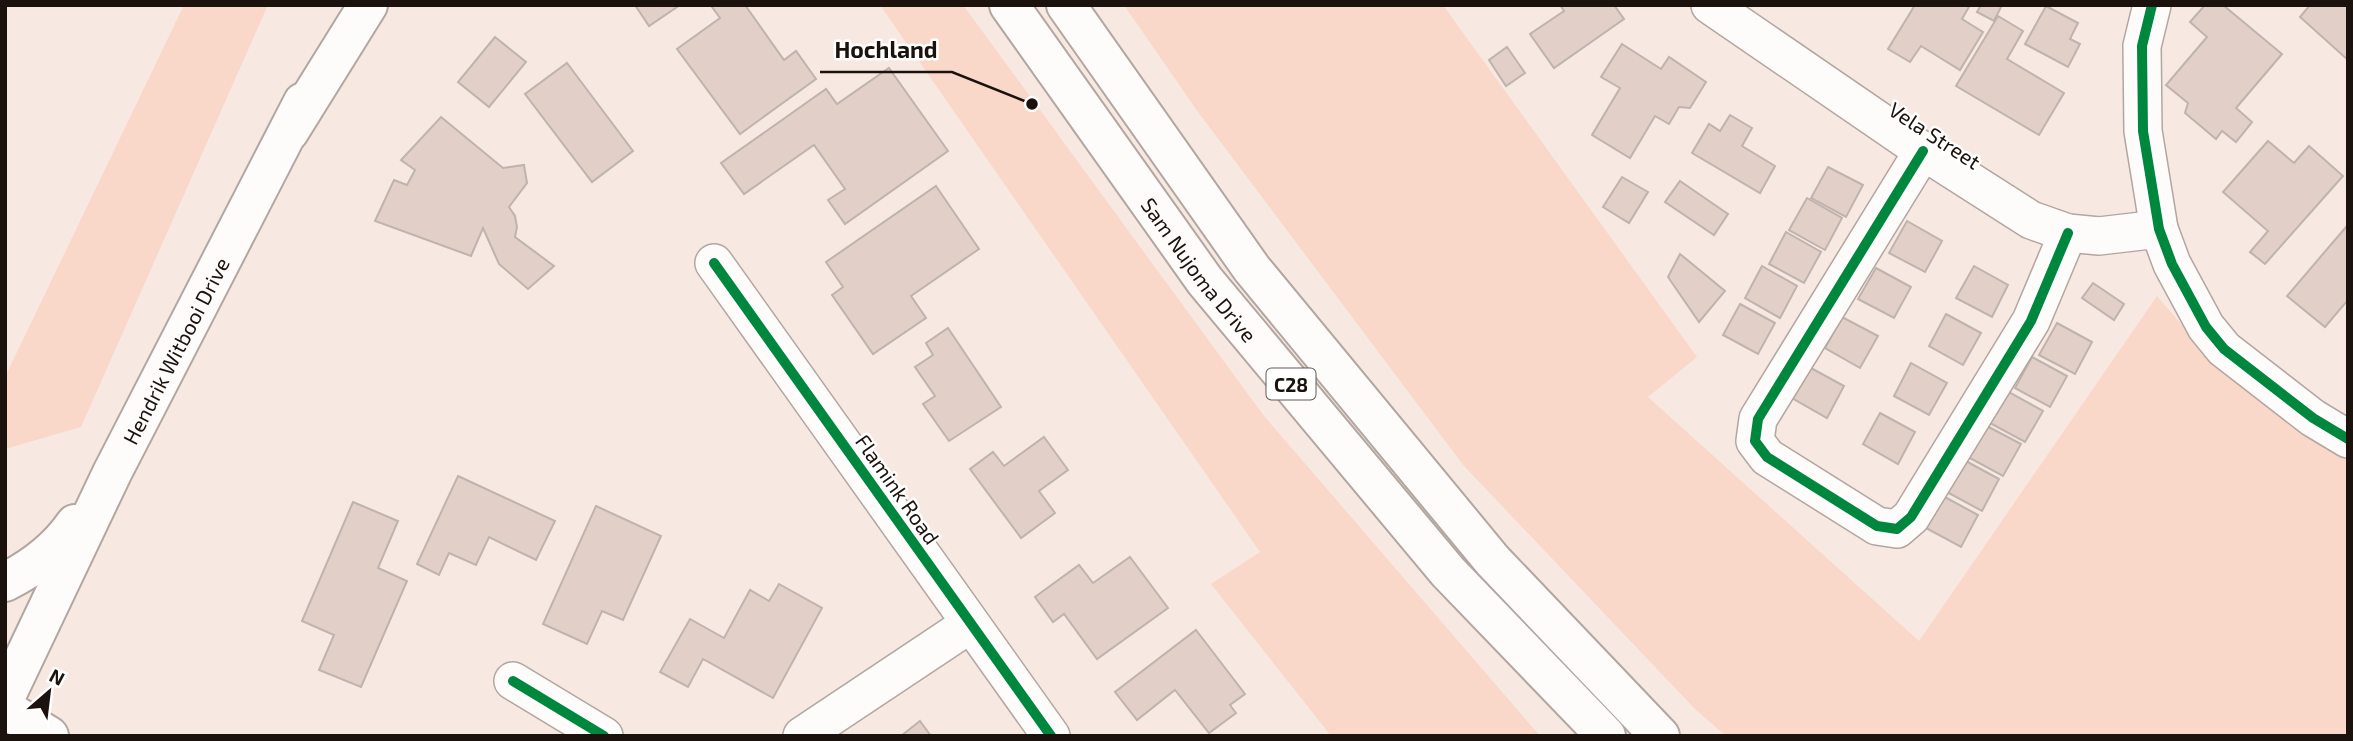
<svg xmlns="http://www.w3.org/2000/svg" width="2353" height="741" font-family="'Exo 2',sans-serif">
<rect width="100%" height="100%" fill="#f7e8e2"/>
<g fill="#f9d8ca">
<polygon points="184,5 268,5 81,427 5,449 5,377"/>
<polygon points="880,5 963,5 1264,416 1540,736 1331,736 1211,584 1260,552"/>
<polygon points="1124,5 1443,5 1697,357 1648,397 1919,641 2157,296 2205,352 2348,457 2348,736 1726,736 1695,709 1464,466 1198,112"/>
</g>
<g fill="#e2cfc8" stroke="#bfb3ad" stroke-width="2">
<polygon points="635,5 680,5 649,26"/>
<polygon points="715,5 745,5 784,60 796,51 816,79 740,134 677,49 720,18 712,7"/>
<polygon points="1560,5 1614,5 1624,19 1554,68 1530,34 1564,11"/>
<polygon points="1915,5 1970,5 1962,19 1983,32 1960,70 1921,46 1910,62 1888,49"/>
<polygon points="1981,5 2002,5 1994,21 1977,12"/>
<polygon points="2205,5 2223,5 2282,54 2236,108 2252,122 2236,142 2222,131 2216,139 2185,113 2188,103 2166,85 2207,37 2190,22"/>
<polygon points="2310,5 2348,5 2348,60 2300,17"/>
<polygon points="2046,6 2078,23 2070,39 2080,44 2068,67 2025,44"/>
<polygon points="1998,16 2023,31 2007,59 2064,93 2039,135 1956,86"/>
<polygon points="495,37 526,62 489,107 458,82"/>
<polygon points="1622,44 1661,69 1669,57 1706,82 1690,108 1679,107 1669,124 1655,116 1630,158 1592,135 1620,88 1601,77"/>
<polygon points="1507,47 1525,73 1506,86 1489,60"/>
<polygon points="567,63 633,151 592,182 525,94"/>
<polygon points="889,68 948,151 845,224 828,200 845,189 814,145 744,194 721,163 826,89 837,104"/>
<polygon points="1730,115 1752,128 1742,146 1775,166 1760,193 1692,153 1709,124 1720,131"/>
<polygon points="441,117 503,168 524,165 527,183 509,207 515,216 517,227 515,237 554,266 528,289 499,264 483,228 471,256 375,221 394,180 407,185 415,170 401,160"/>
<polygon points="2268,141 2294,163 2309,146 2343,176 2265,264 2250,252 2268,231 2223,192"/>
<polygon points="1828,167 1863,185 1846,217 1811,198"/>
<polygon points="1622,177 1648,192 1629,223 1603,207"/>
<polygon points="1680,181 1728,214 1714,235 1665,202"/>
<polygon points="936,186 979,249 911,296 926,318 873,354 832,295 843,287 826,262"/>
<polygon points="1807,198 1842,218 1825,250 1789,230"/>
<polygon points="1907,221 1942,241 1925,272 1889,253"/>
<polygon points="2346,227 2348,229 2348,300 2325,327 2287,296"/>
<polygon points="1786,232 1821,252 1804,283 1769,264"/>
<polygon points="1680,254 1725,291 1699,322 1668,277"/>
<polygon points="1762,266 1797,286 1780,318 1745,298"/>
<polygon points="1974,266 2008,285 1992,317 1956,298"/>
<polygon points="1876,268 1911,287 1894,318 1858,299"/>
<polygon points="2093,283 2124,304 2114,320 2082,298"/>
<polygon points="1740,304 1775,323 1758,354 1723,335"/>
<polygon points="1946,314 1981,333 1963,365 1929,346"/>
<polygon points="1842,317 1878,336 1860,368 1825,348"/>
<polygon points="2057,323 2092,342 2075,374 2039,355"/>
<polygon points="948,328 1001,407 949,441 923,404 935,396 915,367 933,355 926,343"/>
<polygon points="2032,357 2067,376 2050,407 2015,388"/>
<polygon points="1911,363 1947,383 1929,415 1894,396"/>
<polygon points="1809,367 1844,386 1827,418 1792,398"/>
<polygon points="2007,391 2043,411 2025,442 1990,423"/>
<polygon points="1880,413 1915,432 1898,464 1863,444"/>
<polygon points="1985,425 2021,444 2003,476 1968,457"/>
<polygon points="1044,437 1068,470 1039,491 1055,513 1021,538 970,469 993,452 1004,466"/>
<polygon points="1964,460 1999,479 1982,511 1947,492"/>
<polygon points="458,476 555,521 536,560 489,537 476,565 449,553 439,575 417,564"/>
<polygon points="1943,496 1978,515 1961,547 1926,528"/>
<polygon points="353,502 398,521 378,568 407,581 361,687 319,670 334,635 302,621"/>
<polygon points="596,506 661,536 623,620 602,611 587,644 543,624"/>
<polygon points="1130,557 1168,608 1097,659 1064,614 1053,622 1035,597 1079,565 1093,583"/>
<polygon points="779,584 822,608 773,698 703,659 688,687 660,672 690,619 724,638 750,590 769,601"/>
<polygon points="1196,630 1245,694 1230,705 1236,713 1209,733 1175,690 1137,720 1115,692"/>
<polygon points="920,721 931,736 901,736"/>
</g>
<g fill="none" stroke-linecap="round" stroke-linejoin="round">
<defs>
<g id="minor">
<polyline points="1710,5 1923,151 2031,220 2068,233 2099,236 2159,229"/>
<polyline points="2152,5 2142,46 2143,131 2159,229 2172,264 2206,327 2224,349 2313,418 2348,439"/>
<polyline points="1923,151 1758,419 1755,441 1767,457 1877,526 1897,529 1911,517 2031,321 2068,233"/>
<polyline points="714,263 1051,736"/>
<polyline points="513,681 604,736"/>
<polyline points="802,736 970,624"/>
</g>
<polyline id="tertiary" points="5,709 49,736"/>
<g id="secondary">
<path d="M5,582C33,568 57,550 75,524"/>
<path id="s1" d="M5,698L112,473L303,102"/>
</g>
<g id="trunk">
<path id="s2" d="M1009,5L1205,281L1448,572L1606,736"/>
<polyline points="1066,5 1252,269 1493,561 1660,736"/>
<polyline points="289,132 368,5"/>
</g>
</defs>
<use href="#minor" stroke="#b2a6a1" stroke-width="40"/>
<use href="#tertiary" stroke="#b2a6a1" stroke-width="42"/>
<use href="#secondary" stroke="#b2a6a1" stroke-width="42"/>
<use href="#trunk" stroke="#b2a6a1" stroke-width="42"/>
<use href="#minor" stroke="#fefcfb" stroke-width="37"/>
<use href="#tertiary" stroke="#fefcfb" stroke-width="38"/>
<use href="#secondary" stroke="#fefcfb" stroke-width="38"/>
<use href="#trunk" stroke="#fefcfb" stroke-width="38"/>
<defs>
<g id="cycleway">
<polyline points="2152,5 2142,46 2143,131 2159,229 2172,264 2206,327 2224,349 2313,418 2348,439"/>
<polyline points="1923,151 1758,419 1755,441 1767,457 1877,526 1897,529 1911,517 2031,321 2068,233"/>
<polyline points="714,263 1051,736"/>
<polyline points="513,681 604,736"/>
</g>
</defs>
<use href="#cycleway" stroke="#fff" stroke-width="15"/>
<use href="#cycleway" stroke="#00873e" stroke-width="10"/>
</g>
<g text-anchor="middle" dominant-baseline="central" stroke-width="5" stroke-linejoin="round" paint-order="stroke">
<rect fill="#fff" stroke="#605956" stroke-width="2" x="1266.5" y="368.5" width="49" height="31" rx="5"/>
<g font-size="19" font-weight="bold" fill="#1c120d">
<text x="1291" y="384">C28</text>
</g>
<g font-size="21" fill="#1c120d" stroke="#fff">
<text transform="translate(1935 135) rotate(33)">Vela Street</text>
<text stroke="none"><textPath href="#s2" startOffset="326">Sam Nujoma Drive</textPath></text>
<text stroke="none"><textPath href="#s1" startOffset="387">Hendrik Witbooi Drive</textPath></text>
<text transform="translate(898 489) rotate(55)">Flamink Road</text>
</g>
</g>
<path fill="none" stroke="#1c120d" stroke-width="2.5" d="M1032 104L952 72H820"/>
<circle fill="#1c120d" stroke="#fff" stroke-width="2.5" cx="1032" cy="104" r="7"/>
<g font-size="23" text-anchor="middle" font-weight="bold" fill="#1c120d" stroke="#fff" stroke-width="5" stroke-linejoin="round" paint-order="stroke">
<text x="886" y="58">Hochland</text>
</g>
<rect width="2353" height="741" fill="none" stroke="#1c120d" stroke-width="14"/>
<g transform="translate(49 692) rotate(28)" stroke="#ffffff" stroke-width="5" paint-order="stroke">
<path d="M0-5L12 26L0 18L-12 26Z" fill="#1c120d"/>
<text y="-10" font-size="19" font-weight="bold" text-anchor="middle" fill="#1c120d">N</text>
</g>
</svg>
